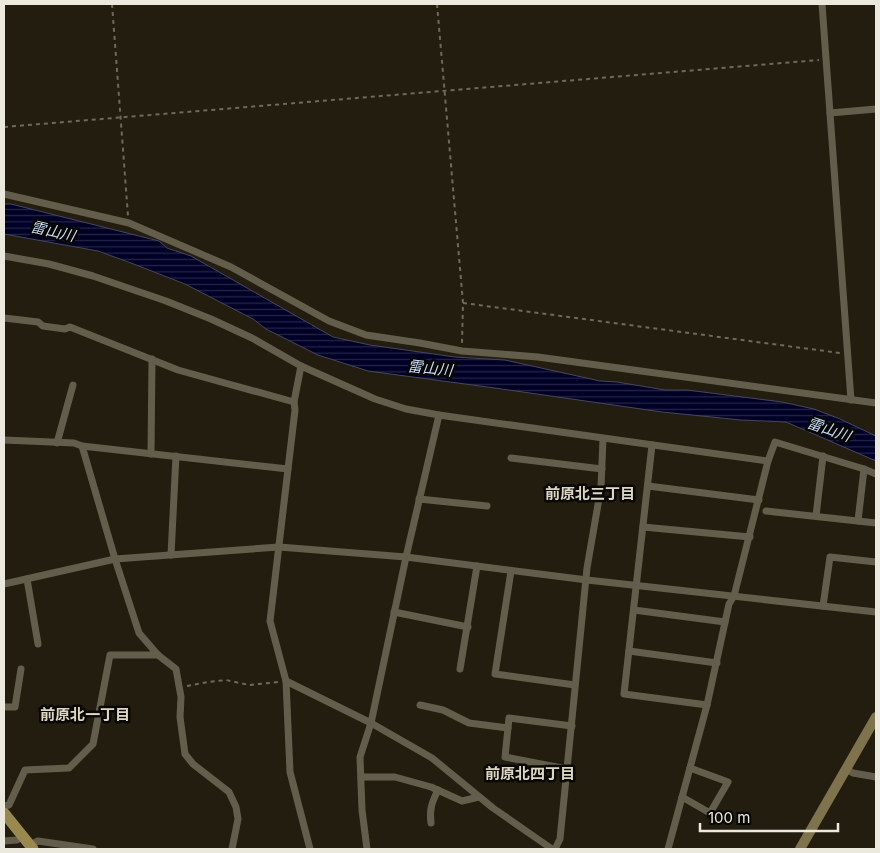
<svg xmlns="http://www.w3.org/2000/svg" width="880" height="853" font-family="Inter,'Noto Sans JP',sans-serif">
<defs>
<pattern id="water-rules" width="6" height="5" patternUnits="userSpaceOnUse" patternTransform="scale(1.25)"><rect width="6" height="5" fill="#000027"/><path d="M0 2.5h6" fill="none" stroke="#252546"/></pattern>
</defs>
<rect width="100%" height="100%" fill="#221d0e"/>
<polygon fill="url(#water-rules)" stroke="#46465e" points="4,204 11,204 159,241 167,248 191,256 333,337 370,345 455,357 505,360 600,381 617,382 665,390 687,390 782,402 814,409 840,419 876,436 876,461 786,422 741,420 662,412 495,388 368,371 318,355 266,329 253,319 185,284 131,263 98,251 4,234"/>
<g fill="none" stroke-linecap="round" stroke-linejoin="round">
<g stroke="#6e695c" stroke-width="2" stroke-dasharray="4 4" stroke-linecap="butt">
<polyline points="112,4 128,216"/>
<polyline points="437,4 463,303 462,343"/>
<polyline points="4,127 819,60"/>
<polyline points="463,303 840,353"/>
<polyline points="187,686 208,682 226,680 249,685 279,682"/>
</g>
<g stroke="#635e4c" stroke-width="7">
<polyline points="822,4 851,400"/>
<polyline points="830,113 876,109"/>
<polyline points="4,194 129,223 231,267 329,321 366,335 420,343 462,351 538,357 876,403"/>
<polyline points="4,256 49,264 93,276 166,301 211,319 252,338 301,366 375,399 406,409 439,415 768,461 775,442 864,469 876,474"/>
<polyline points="4,318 38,322 43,326 65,329 70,327 178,370 294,402 295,410 270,621 286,681 290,772 310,849"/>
<polyline points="294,402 301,366"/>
<polyline points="4,440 74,443 82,446 115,559 139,633 158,655 176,669 181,697 180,717 185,754 193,764 229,792 236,807 238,819 232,849"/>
<polyline points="57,443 73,385"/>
<polyline points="652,445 624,694 707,705"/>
<polyline points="82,446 288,469"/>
<polyline points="151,454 152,359"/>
<polyline points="511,458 602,469"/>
<polyline points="648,486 759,500"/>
<polyline points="419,499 487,506"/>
<polyline points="766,511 876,523"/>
<polyline points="816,516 823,456"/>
<polyline points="858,521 864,469"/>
<polyline points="643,527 750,537"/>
<polyline points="171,555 176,456"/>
<polyline points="511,571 495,674 575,685"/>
<polyline points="27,579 38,644"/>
<polyline points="4,584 115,559 279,547 406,557 587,580 876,612"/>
<polyline points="823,606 830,557 876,562"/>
<polyline points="634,610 725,622"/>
<polyline points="394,612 468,627"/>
<polyline points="629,651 717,663"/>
<polyline points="460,669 477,566"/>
<polyline points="286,681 371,723 432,758 493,808 552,849"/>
<polyline points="420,705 443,710 469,723 508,728"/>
<polyline points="4,707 15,707 21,669"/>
<polyline points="567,769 505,757 509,718 572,726"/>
<polyline points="846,769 853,773 876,777"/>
<polyline points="361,777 395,777 431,787 462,801 479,797"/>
<polyline points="682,797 710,813 728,782 690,768"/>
<polyline points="4,806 9,805 25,770 69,768 93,744 110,655 158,655"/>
<path d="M431,823C429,810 432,802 438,790"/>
<polyline points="4,841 17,840 22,836"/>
<polyline points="30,845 38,841 93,849"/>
<polyline points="367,849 362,810 360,757 371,723 406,557 439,415"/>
<polyline points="555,849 560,839 587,568 601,487 603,439"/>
<polyline points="668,849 707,705 729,604 734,596 768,461"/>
</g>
<polyline stroke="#7f734d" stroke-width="10" points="800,849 876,717"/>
<polyline stroke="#9a894e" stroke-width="11" points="4,813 33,849"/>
</g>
<g text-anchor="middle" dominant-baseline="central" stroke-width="5" stroke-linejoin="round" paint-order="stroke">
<g font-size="15" font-style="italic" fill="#c6defb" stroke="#090703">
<text transform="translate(53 231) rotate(13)">雷山川</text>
<text transform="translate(430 368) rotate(6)">雷山川</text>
<text transform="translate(829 429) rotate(19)">雷山川</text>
</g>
<g font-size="15" font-weight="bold" fill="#dcd6c2" stroke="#090703">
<text x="590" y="493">前原北三丁目</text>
<text x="85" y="714">前原北一丁目</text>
<text x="530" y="773">前原北四丁目</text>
</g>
</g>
<rect width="880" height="853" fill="none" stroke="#ebe8de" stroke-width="10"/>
<path d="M700 823v8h138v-8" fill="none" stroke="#ebe8de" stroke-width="2.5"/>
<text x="708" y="823" font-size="15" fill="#ebe8de" stroke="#090703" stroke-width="4" paint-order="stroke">100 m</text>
</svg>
